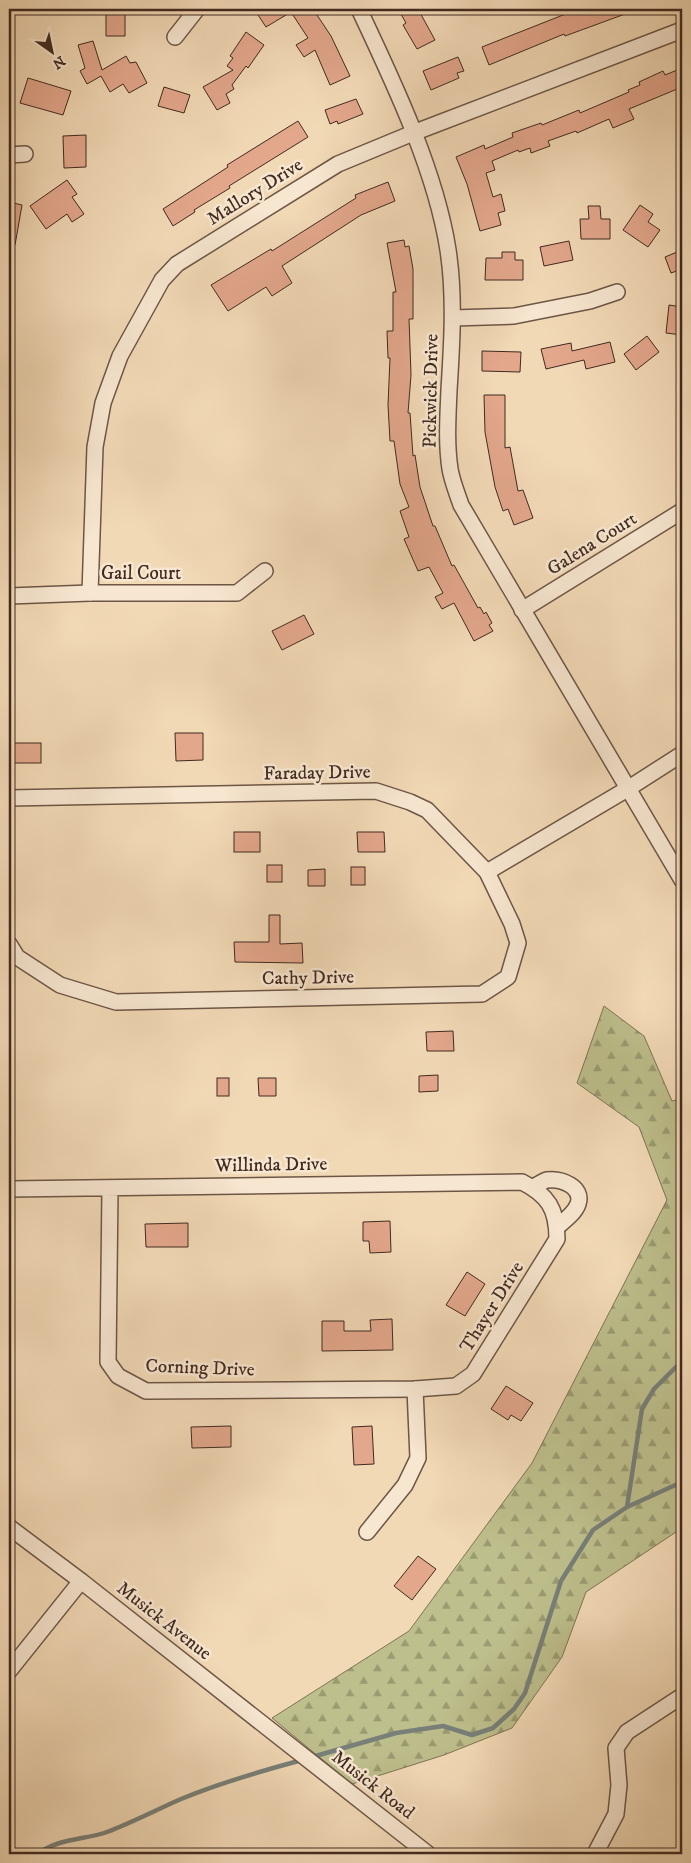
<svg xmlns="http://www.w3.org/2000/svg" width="691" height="1863" font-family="'IM FELL DW Pica',serif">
<defs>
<pattern id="forest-firs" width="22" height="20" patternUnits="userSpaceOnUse" patternTransform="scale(1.25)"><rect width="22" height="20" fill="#bdbf8c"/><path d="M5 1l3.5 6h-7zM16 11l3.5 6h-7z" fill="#9b9b72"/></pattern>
</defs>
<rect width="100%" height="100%" fill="#f2d9b6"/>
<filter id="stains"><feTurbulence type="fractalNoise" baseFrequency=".004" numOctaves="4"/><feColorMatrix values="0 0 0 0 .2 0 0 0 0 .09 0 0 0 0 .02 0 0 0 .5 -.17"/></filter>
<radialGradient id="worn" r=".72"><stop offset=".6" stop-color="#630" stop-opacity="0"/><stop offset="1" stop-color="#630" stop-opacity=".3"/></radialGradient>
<polygon fill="url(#forest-firs)" stroke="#7f7456" points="604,1006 644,1036 672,1101 682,1099 682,1528 586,1592 562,1657 512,1728 444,1755 352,1784 272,1718 409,1631 532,1463 667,1200 639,1127 577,1083"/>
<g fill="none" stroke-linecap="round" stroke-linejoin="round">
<g stroke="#788079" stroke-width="4.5">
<polyline points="627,1507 642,1409 654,1389 682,1361"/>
<polyline points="312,1757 396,1733 443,1726 472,1735 493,1728 514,1709 525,1693 561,1581 593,1530 627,1507 682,1482"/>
<path d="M38,1854C58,1838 85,1840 107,1832C133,1822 156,1810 181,1799C220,1783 261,1771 302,1760"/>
</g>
</g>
<g fill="#e3a78c" stroke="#412a20">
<polygon points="254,9 313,9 331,36 350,76 330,85 315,50 304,57 296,45 308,38 291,12 266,27"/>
<polygon points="398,9 418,9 435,40 417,49 403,25 406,23"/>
<polygon points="566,9 636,10 565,36 564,34 489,65 482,47 568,13"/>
<polygon points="106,10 125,11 125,36 106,36"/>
<polygon points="246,32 264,45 248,68 246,66 232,85 234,89 226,94 230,103 217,110 203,87 233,70 227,66 233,58 230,56"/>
<polygon points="93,41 102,70 126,56 130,63 136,62 147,83 129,93 123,84 110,92 101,76 87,84 80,71 85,68 78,45"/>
<polygon points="458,57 464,71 457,73 459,78 431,90 423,71"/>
<polygon points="682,68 682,87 629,109 634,119 613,128 609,119 577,133 576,131 548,141 550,146 531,153 530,148 519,152 518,150 492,161 495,170 486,173 493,197 501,194 505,211 498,213 501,225 480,231 467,184 456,157 484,145 485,149 513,137 512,133 541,123 542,125 579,110 580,113 629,92 628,90 640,85 639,82 663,71 665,75"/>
<polygon points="28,78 71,91 63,115 20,103"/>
<polygon points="164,87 190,95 184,113 158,106"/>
<polygon points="356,99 363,114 338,124 337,121 330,124 325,110"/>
<polygon points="298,121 308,137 229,186 230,188 194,210 195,212 173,226 163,209 228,167 227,165"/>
<polygon points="86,135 86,167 64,168 63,136"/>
<polygon points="67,180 77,194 72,197 84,214 72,222 67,214 46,229 30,206"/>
<polygon points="388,182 395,201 361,215 282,266 292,283 272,296 266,287 228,311 211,285 271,249 272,251 356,198 355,195"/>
<polygon points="9,202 22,205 15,245 9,244"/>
<polygon points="640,205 653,214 648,222 660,230 648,247 623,230"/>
<polygon points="588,206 600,206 601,219 610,219 610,239 581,239 580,219 589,219"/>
<polygon points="404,240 405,247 409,246 413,269 413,319 409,319 411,375 408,413 410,413 413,456 415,455 420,487 433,526 435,526 452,566 454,565 478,608 480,607 484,614 486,612 492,623 489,625 493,631 474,641 454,603 442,609 435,597 443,593 429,567 418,571 404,539 409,537 400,511 409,507 400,484 394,441 390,441 388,405 390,358 388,358 387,331 393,331 393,292 396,292 387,243"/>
<polygon points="569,241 573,260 544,266 540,247"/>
<polygon points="682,250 682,269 671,273 665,257"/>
<polygon points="502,252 515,252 515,260 523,260 523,280 485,280 486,258 502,258"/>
<polygon points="669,305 682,307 682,335 666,333"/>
<polygon points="647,336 659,352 636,370 624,354"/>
<polygon points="610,342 615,362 586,369 584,360 546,369 541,349 571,343 572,351"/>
<polygon points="482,351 521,352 520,372 482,371"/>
<polygon points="484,395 505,395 505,448 510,447 518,491 523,490 533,518 514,525 508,509 503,511 495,487 485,432"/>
<polygon points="304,615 314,634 282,650 272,631"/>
<polygon points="175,733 203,733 203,760 176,761"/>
<rect x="14" y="743" width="27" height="20"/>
<rect x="234" y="832" width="26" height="20"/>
<polygon points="357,832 384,832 385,852 358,852"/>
<rect x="267" y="865" width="15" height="17"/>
<rect x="351" y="867" width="14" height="18"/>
<polygon points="325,869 325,886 308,886 308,870"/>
<polygon points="269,915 280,915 280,944 302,943 303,963 235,962 234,942 269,942"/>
<polygon points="453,1031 454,1051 427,1051 426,1032"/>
<polygon points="438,1075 438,1091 419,1092 419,1076"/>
<rect x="217" y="1078" width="12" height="18"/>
<polygon points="258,1078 276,1078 276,1096 259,1096"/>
<polygon points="390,1221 391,1252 370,1253 369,1241 363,1241 363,1222"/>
<polygon points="188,1223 188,1247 146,1247 145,1224"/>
<polygon points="467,1272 485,1284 465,1316 446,1305"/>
<polygon points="392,1319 393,1350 322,1351 322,1321 344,1321 344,1331 371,1331 370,1320"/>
<polygon points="506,1386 533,1403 521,1421 511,1415 508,1420 491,1409"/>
<polygon points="231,1426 231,1447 192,1448 191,1427"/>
<polygon points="372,1426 374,1464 354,1465 352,1427"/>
<polygon points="418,1556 436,1569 412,1600 394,1586"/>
</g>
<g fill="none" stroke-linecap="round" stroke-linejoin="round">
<defs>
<g id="minor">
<path d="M359,9C393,81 436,171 448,250C455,296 452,343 449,390C448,416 446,442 450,469C452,481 457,493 461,505L682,880"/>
<polyline points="175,37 197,9"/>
<polyline points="9,155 25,154"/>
<polyline points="453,318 514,316 590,301 617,292"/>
<polyline points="90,593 95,447 103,403 120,356 162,280 177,264 338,164 413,133 682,30"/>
<polyline points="9,596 90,593 237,593 265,571"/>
<polyline points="522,610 682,511"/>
<polyline points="9,798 376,791 410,802 427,810 487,872 512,924 518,943 508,977 482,994 116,1002 60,985 17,957 9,944"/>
<polyline points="487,872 629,788 682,754"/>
<path d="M533,1187C538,1185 543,1181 547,1180C561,1178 584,1187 578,1204C575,1213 564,1221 557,1227"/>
<path d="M9,1189L522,1182C548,1195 557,1209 557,1239L473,1374L456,1386L415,1389L146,1391L118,1376L108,1362L110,1188"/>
<polyline points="9,1527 81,1581 428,1854"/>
<polyline points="367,1532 405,1485 418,1458 415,1389"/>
<polyline points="9,1671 81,1581"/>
<polyline points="595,1854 616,1814 619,1785 616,1748 627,1732 682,1696"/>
</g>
</defs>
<use href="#minor" stroke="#6d5646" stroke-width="18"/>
<use href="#minor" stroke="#f7e6d0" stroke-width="15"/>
</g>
<g text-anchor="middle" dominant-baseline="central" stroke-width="5" stroke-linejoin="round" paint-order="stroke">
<g font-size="19" fill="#412a20" stroke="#f7e6d0">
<text transform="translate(255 192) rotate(-32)">Mallory Drive</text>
<text transform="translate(431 391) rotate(-89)">Pickwick Drive</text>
<text transform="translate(592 544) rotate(-32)">Galena Court</text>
<text x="141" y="573">Gail Court</text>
<text transform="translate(317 773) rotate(-1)">Faraday Drive</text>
<text transform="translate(308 978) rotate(-1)">Cathy Drive</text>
<text transform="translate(271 1165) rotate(-1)">Willinda Drive</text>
<text transform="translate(492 1307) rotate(-58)">Thayer Drive</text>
<text transform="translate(200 1368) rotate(2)">Corning Drive</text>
<text transform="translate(164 1621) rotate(38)">Musick Avenue</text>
<text transform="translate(373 1785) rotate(38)">Musick Road</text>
</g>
</g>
<rect width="691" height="1863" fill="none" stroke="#f2d9b6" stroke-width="30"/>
<rect x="10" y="10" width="671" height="1843" fill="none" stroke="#412a20" stroke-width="2.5"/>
<rect x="15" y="15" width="661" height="1833" fill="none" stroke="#412a20"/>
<g transform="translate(52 52) rotate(147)" stroke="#f7e6d0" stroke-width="4" paint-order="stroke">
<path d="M0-4L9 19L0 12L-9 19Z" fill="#412a20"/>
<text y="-8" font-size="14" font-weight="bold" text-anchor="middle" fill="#412a20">N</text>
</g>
<rect width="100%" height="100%" filter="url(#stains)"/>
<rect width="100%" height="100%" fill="url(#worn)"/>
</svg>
